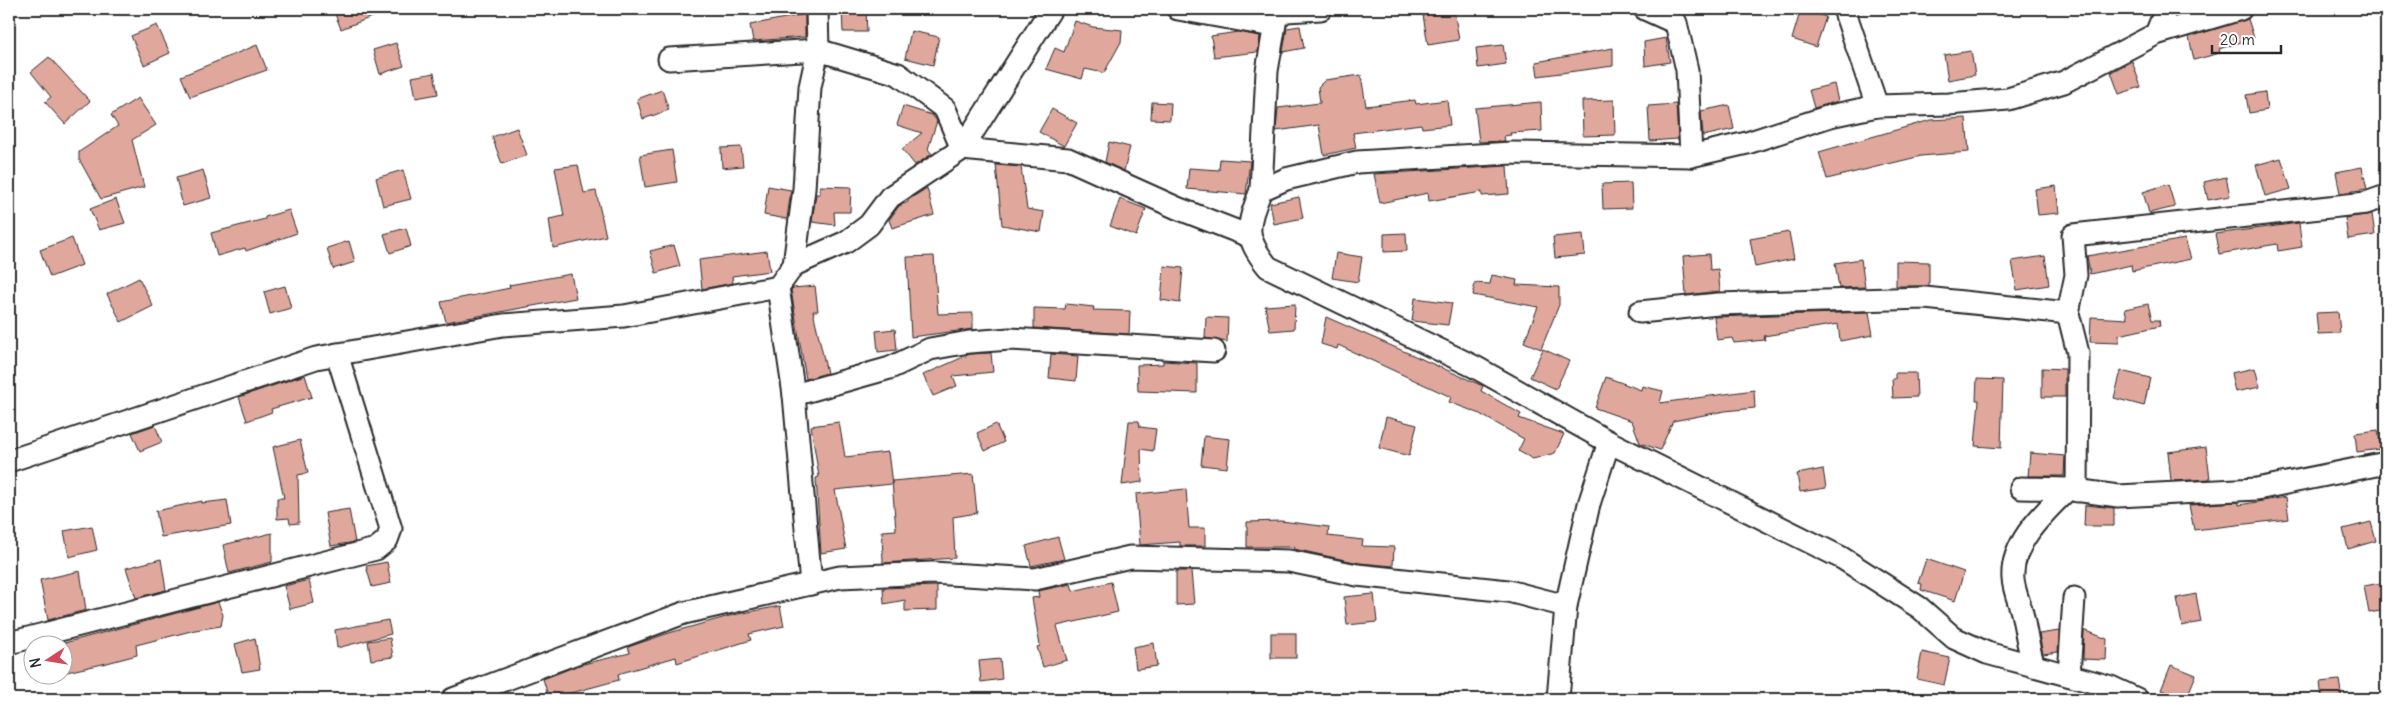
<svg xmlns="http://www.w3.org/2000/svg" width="2395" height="708" font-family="Delius,sans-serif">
<rect width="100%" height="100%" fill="#fff"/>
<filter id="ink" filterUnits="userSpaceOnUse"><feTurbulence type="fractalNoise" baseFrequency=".02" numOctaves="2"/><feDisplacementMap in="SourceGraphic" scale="10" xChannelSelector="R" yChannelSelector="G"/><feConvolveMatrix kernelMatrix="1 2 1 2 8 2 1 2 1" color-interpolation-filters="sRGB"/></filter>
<g filter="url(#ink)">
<g fill="#e0a79c" stroke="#2b2b2b">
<polygon points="333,9 390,9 390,10 341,29"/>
<polygon points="1801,9 1826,17 1816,47 1792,39"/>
<polygon points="842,10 866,10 867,32 843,32"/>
<polygon points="1454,10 1459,40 1428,45 1423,15"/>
<polygon points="805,14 805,37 753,41 750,25"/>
<polygon points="2248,19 2254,38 2219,49 2220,53 2194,60 2189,37"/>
<polygon points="1075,21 1093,27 1122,30 1121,42 1104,73 1085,69 1082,79 1046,69 1055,48 1064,52"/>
<polygon points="157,25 170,53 144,65 131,36"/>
<polygon points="1300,26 1304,48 1283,52 1287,28"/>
<polygon points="911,31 939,37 933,65 905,58"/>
<polygon points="1238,32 1260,36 1258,52 1214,57 1211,36"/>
<polygon points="1666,38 1670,62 1645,66 1644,42"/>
<polygon points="396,43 404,66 380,74 373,50"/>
<polygon points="257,45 267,70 190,97 181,76"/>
<polygon points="1503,45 1506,64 1478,68 1476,48"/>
<polygon points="1613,48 1613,66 1538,76 1536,62"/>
<polygon points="1971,51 1975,75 1948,80 1944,55"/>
<polygon points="49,57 90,101 65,124 45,102 51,97 31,72"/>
<polygon points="2132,61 2141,87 2119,94 2111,72"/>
<polygon points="434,73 438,94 416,98 412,77"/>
<polygon points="1361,75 1366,106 1415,100 1416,104 1447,100 1450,125 1422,128 1421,124 1353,133 1356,148 1324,155 1319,125 1276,131 1278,108 1320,103 1318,87 1325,80"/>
<polygon points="1834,84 1838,101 1814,108 1809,90"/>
<polygon points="662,90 669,110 643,119 637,99"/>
<polygon points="2265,92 2267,110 2249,113 2246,95"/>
<polygon points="138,98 156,125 132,140 144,187 101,199 79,159 79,152 118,126 111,115"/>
<polygon points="1614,100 1615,135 1583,136 1582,101"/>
<polygon points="1152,102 1171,103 1170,120 1151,119"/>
<polygon points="1541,102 1542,131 1510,133 1511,135 1504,136 1505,141 1479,142 1475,108"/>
<polygon points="1676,104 1678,139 1650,141 1648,106"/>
<polygon points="1729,105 1734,129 1703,136 1701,111"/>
<polygon points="903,106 932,115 937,121 928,149 932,154 915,165 902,149 922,133 897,125"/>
<polygon points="1052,109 1077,123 1064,146 1039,132"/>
<polygon points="1966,118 1969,152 1921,156 1827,179 1819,152 1931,120"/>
<polygon points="517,128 527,155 502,164 492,137"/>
<polygon points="1109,142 1130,147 1124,171 1105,162"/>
<polygon points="741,147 743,166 722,168 721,148"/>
<polygon points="672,150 677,182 645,187 640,155"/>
<polygon points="2281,158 2291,189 2265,196 2256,165"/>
<polygon points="1220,159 1250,161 1246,194 1187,189 1189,168 1219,170"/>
<polygon points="578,165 584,193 596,191 606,236 553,248 549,219 564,216 555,168"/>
<polygon points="996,165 1021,167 1027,209 1044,212 1041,232 1002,225"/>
<polygon points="1507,166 1509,194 1482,196 1482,192 1429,201 1428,193 1380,203 1374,174"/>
<polygon points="2362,167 2367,189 2340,193 2336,172"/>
<polygon points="203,170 211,198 183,206 176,178"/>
<polygon points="403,170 411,199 383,206 376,178"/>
<polygon points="2226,177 2230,196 2208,200 2204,182"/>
<polygon points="1631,183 1632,208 1603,209 1602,184"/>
<polygon points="2168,184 2175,207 2149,213 2143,192"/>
<polygon points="768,186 791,190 787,219 764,215"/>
<polygon points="820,186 851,187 850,212 834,212 835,225 812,222 816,194 820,194"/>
<polygon points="2056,186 2059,213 2038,215 2035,189"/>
<polygon points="927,188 934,215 892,228 889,220 899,206 908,202 908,200"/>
<polygon points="1299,197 1303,218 1274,224 1270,203"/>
<polygon points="116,199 125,223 99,230 90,209"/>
<polygon points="1120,199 1146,209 1136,236 1110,226"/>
<polygon points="289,210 297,233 246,251 245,248 217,256 211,233 265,219 265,217"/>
<polygon points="2372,214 2375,235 2348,239 2345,218"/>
<polygon points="2299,223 2302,247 2278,251 2277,244 2219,254 2215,234"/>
<polygon points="406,228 411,246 390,253 384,234"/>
<polygon points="1789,232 1794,259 1755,267 1750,239"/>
<polygon points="1406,233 1407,251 1384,252 1384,234"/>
<polygon points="1583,234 1585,255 1555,258 1553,237"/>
<polygon points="72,238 82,265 50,277 40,250"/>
<polygon points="2185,239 2191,259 2132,271 2131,265 2090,274 2087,256"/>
<polygon points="349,241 355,262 333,269 327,248"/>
<polygon points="674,245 680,266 656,273 650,251"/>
<polygon points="767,251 770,271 732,276 733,283 702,289 699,260"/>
<polygon points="1336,253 1362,257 1358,282 1332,278"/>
<polygon points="1709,254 1710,270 1718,269 1720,291 1686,295 1683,256"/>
<polygon points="934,256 938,314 973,313 973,329 911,337 907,257"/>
<polygon points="2045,256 2049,285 2017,290 2012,261"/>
<polygon points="1861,259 1865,287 1839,288 1835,263"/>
<polygon points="1896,261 1929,262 1929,286 1896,286"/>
<polygon points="1164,266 1183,268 1180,303 1161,300"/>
<polygon points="571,274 576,298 446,322 441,302 510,288 509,285"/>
<polygon points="1492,275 1517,280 1516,285 1559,287 1559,305 1541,349 1524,342 1538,307 1473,295 1475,283 1490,284"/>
<polygon points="139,278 153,306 121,322 107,294"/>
<polygon points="285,286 291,308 270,314 264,292"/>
<polygon points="815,286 818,311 813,311 827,373 806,379 791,290 793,288"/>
<polygon points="1415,298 1452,303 1448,325 1412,321"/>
<polygon points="1066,304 1094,307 1093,310 1130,311 1129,334 1034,328 1034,308 1065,309"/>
<polygon points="1295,304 1294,329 1270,331 1265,306"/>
<polygon points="2148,304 2152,320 2159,320 2160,326 2119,335 2119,343 2090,342 2091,317 2127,319 2125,309"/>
<polygon points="1869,312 1873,335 1840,341 1838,324 1764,336 1765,340 1734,343 1732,338 1717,340 1714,317"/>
<polygon points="2338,312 2340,333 2318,334 2316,313"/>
<polygon points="1206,317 1228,318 1227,342 1205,338"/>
<polygon points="1326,317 1483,386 1481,391 1521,414 1519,418 1564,434 1555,453 1533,459 1518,451 1524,439 1478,413 1449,402 1451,397 1338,345 1337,349 1321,344"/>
<polygon points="895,329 897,350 878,352 876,331"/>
<polygon points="1543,349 1569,361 1556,389 1530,377"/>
<polygon points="991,353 993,372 953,376 957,386 933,396 923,375 970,354"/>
<polygon points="1051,354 1078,356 1076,381 1049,378"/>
<polygon points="1163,361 1197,363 1197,393 1138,391 1137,365 1163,364"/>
<polygon points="2042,368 2065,369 2065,397 2042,397"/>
<polygon points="2255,368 2260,387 2235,392 2231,373"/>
<polygon points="2121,371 2150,378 2144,406 2114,398"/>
<polygon points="1895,373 1916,373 1917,397 1893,398 1892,379 1895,379"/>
<polygon points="305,375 312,397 271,409 272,412 247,421 239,397"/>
<polygon points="1606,377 1641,390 1642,386 1663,391 1660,403 1754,390 1755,408 1725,411 1673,421 1660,450 1640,443 1632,421 1595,408"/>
<polygon points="1977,379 2003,380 2001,448 1975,446 1979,400 1976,400"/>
<polygon points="1386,417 1417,425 1409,456 1379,448"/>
<polygon points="1129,421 1139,421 1140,427 1156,429 1153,451 1141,449 1142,482 1122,485"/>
<polygon points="839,422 845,457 888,452 892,484 835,490 846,549 821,553 816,478 819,477 811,426"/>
<polygon points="996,424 1004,442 985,451 977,433"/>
<polygon points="155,425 162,442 140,451 132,433"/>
<polygon points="2378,430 2381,449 2357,452 2355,433"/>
<polygon points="1204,436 1230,439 1227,468 1201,465"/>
<polygon points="300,440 308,473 298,475 299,523 290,524 289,518 277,519 277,498 284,498 273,447"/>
<polygon points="2206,447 2210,479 2171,481 2168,452"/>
<polygon points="2030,453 2065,456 2064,476 2028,476"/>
<polygon points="1823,469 1826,488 1800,492 1797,474"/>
<polygon points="973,474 977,513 953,517 955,558 883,563 882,531 896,530 892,481"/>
<polygon points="1186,489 1189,528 1205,528 1205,546 1180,546 1180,542 1140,545 1136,494"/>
<polygon points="2286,497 2289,519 2194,530 2189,505 2239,502 2239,505"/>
<polygon points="227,500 231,525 161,537 156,511 202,501 202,503"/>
<polygon points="2085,505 2114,508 2114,526 2084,526"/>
<polygon points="349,509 355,542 331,546 325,513"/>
<polygon points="1281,521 1329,527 1328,536 1363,540 1362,546 1394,547 1393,566 1359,563 1294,549 1295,547 1247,547 1247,522"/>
<polygon points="2371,522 2376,541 2348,549 2343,529"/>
<polygon points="92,526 97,550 69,557 64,531"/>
<polygon points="272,533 272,562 229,573 223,545"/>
<polygon points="1058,537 1064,559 1031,566 1026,546"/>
<polygon points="161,559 166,590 136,598 126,568"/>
<polygon points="1926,559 1964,572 1955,601 1921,590 1922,584 1918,583"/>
<polygon points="387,562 391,583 372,587 366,566"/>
<polygon points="80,571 86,610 48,620 40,580"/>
<polygon points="1176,571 1191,571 1194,604 1176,605"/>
<polygon points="309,580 314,603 290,609 284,586"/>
<polygon points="1111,582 1118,612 1057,626 1067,660 1043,667 1037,647 1040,646 1032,598 1039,597 1038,591 1071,584 1073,591"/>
<polygon points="2386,582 2386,610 2369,613 2364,586"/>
<polygon points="937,586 937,610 905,611 905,600 884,604 883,588"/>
<polygon points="1374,594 1377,622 1347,625 1344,597"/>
<polygon points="2196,594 2201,622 2182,626 2177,598"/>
<polygon points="218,602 223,615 221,626 195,630 136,645 137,655 107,663 62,673 62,646 53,646"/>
<polygon points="780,606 784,626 749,634 751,640 677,663 676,657 618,674 619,680 549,699 543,679 579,665 630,653 628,647 669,633 733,615"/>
<polygon points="388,620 391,634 337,648 335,630"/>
<polygon points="2084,630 2107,639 2106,660 2083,659"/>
<polygon points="2059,631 2058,652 2043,654 2039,634"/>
<rect x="1271" y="633" width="25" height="25"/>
<polygon points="255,638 260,669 242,672 235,644"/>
<polygon points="390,638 393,657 371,660 368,641"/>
<polygon points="1154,643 1157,666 1136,669 1133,647"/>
<polygon points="1922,652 1950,658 1944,685 1917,679"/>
<polygon points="1000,659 1002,679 981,682 979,661"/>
<polygon points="2171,665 2196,675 2186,699 2161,690"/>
<polygon points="2339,680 2342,699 2322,699 2320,682"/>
</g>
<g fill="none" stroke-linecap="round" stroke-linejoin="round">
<defs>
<g id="street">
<polyline points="1178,9 1273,26"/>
<polyline points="1645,9 1676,23 1687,70 1691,156"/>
<polyline points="1844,9 1877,106"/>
<polyline points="2156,34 2241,9"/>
<polyline points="669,59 818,50 898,74 945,109 962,149 1068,159 1177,208 1249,236"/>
<polyline points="1261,190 1267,71 1276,18 1286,11 1321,9"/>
<polyline points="794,265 846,242 869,225 890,197 962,149 1051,9"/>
<polyline points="778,287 794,395 811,584"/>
<polyline points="1640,312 1718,304 1925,298 2068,313"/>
<polyline points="794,395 890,368 930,349 969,342 1010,339 1214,351"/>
<polyline points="9,461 316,358 503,325 624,316 778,287 794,265 798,234 804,189 810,87 818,50 817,9"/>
<polyline points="2021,488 2068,489"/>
<polyline points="2077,491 2078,353 2068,313 2076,275 2073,235 2366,203 2386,196"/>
<polyline points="9,643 376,549 387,540 391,529 337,354"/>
<path d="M2034,666C2028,648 2026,631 2022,613C2019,601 2014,591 2013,579C2010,543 2045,512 2068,489L2118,496L2257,489L2386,463"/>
<polyline points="2069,675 2074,598"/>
<polyline points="453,699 684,613 840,577 932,573 1035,579 1130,557 1289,561 1357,575 1508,591 1566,606 1589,504 1609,442"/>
<polyline points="1558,699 1566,606"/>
<path d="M2137,699L2111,687L1987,653L1954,638L1920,608L1842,558L1609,442L1475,367L1268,267C1243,236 1247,226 1261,190L1286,179L1357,162L1512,153L1691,156L1747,143L1830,116L1877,106L1949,104L2008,99L2064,82L2156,34L2166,9"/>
</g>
</defs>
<use href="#street" stroke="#2b2b2b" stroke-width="25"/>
<use href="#street" stroke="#fff" stroke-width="21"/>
</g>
</g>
<rect width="2395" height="708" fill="none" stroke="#fff" stroke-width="30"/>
<rect x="15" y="15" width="2365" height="678" fill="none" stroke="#2b2b2b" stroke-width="2" filter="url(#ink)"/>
<g transform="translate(48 660) rotate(258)"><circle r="24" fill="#ffffff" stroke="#aaaaaa"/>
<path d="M0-4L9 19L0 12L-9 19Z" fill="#d1495b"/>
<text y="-8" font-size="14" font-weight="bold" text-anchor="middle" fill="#2b2b2b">N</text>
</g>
<path d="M2212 45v8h69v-8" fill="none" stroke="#2b2b2b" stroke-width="2.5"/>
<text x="2220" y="45" font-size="15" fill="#2b2b2b" stroke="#ffffff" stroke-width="4" paint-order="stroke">20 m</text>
</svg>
